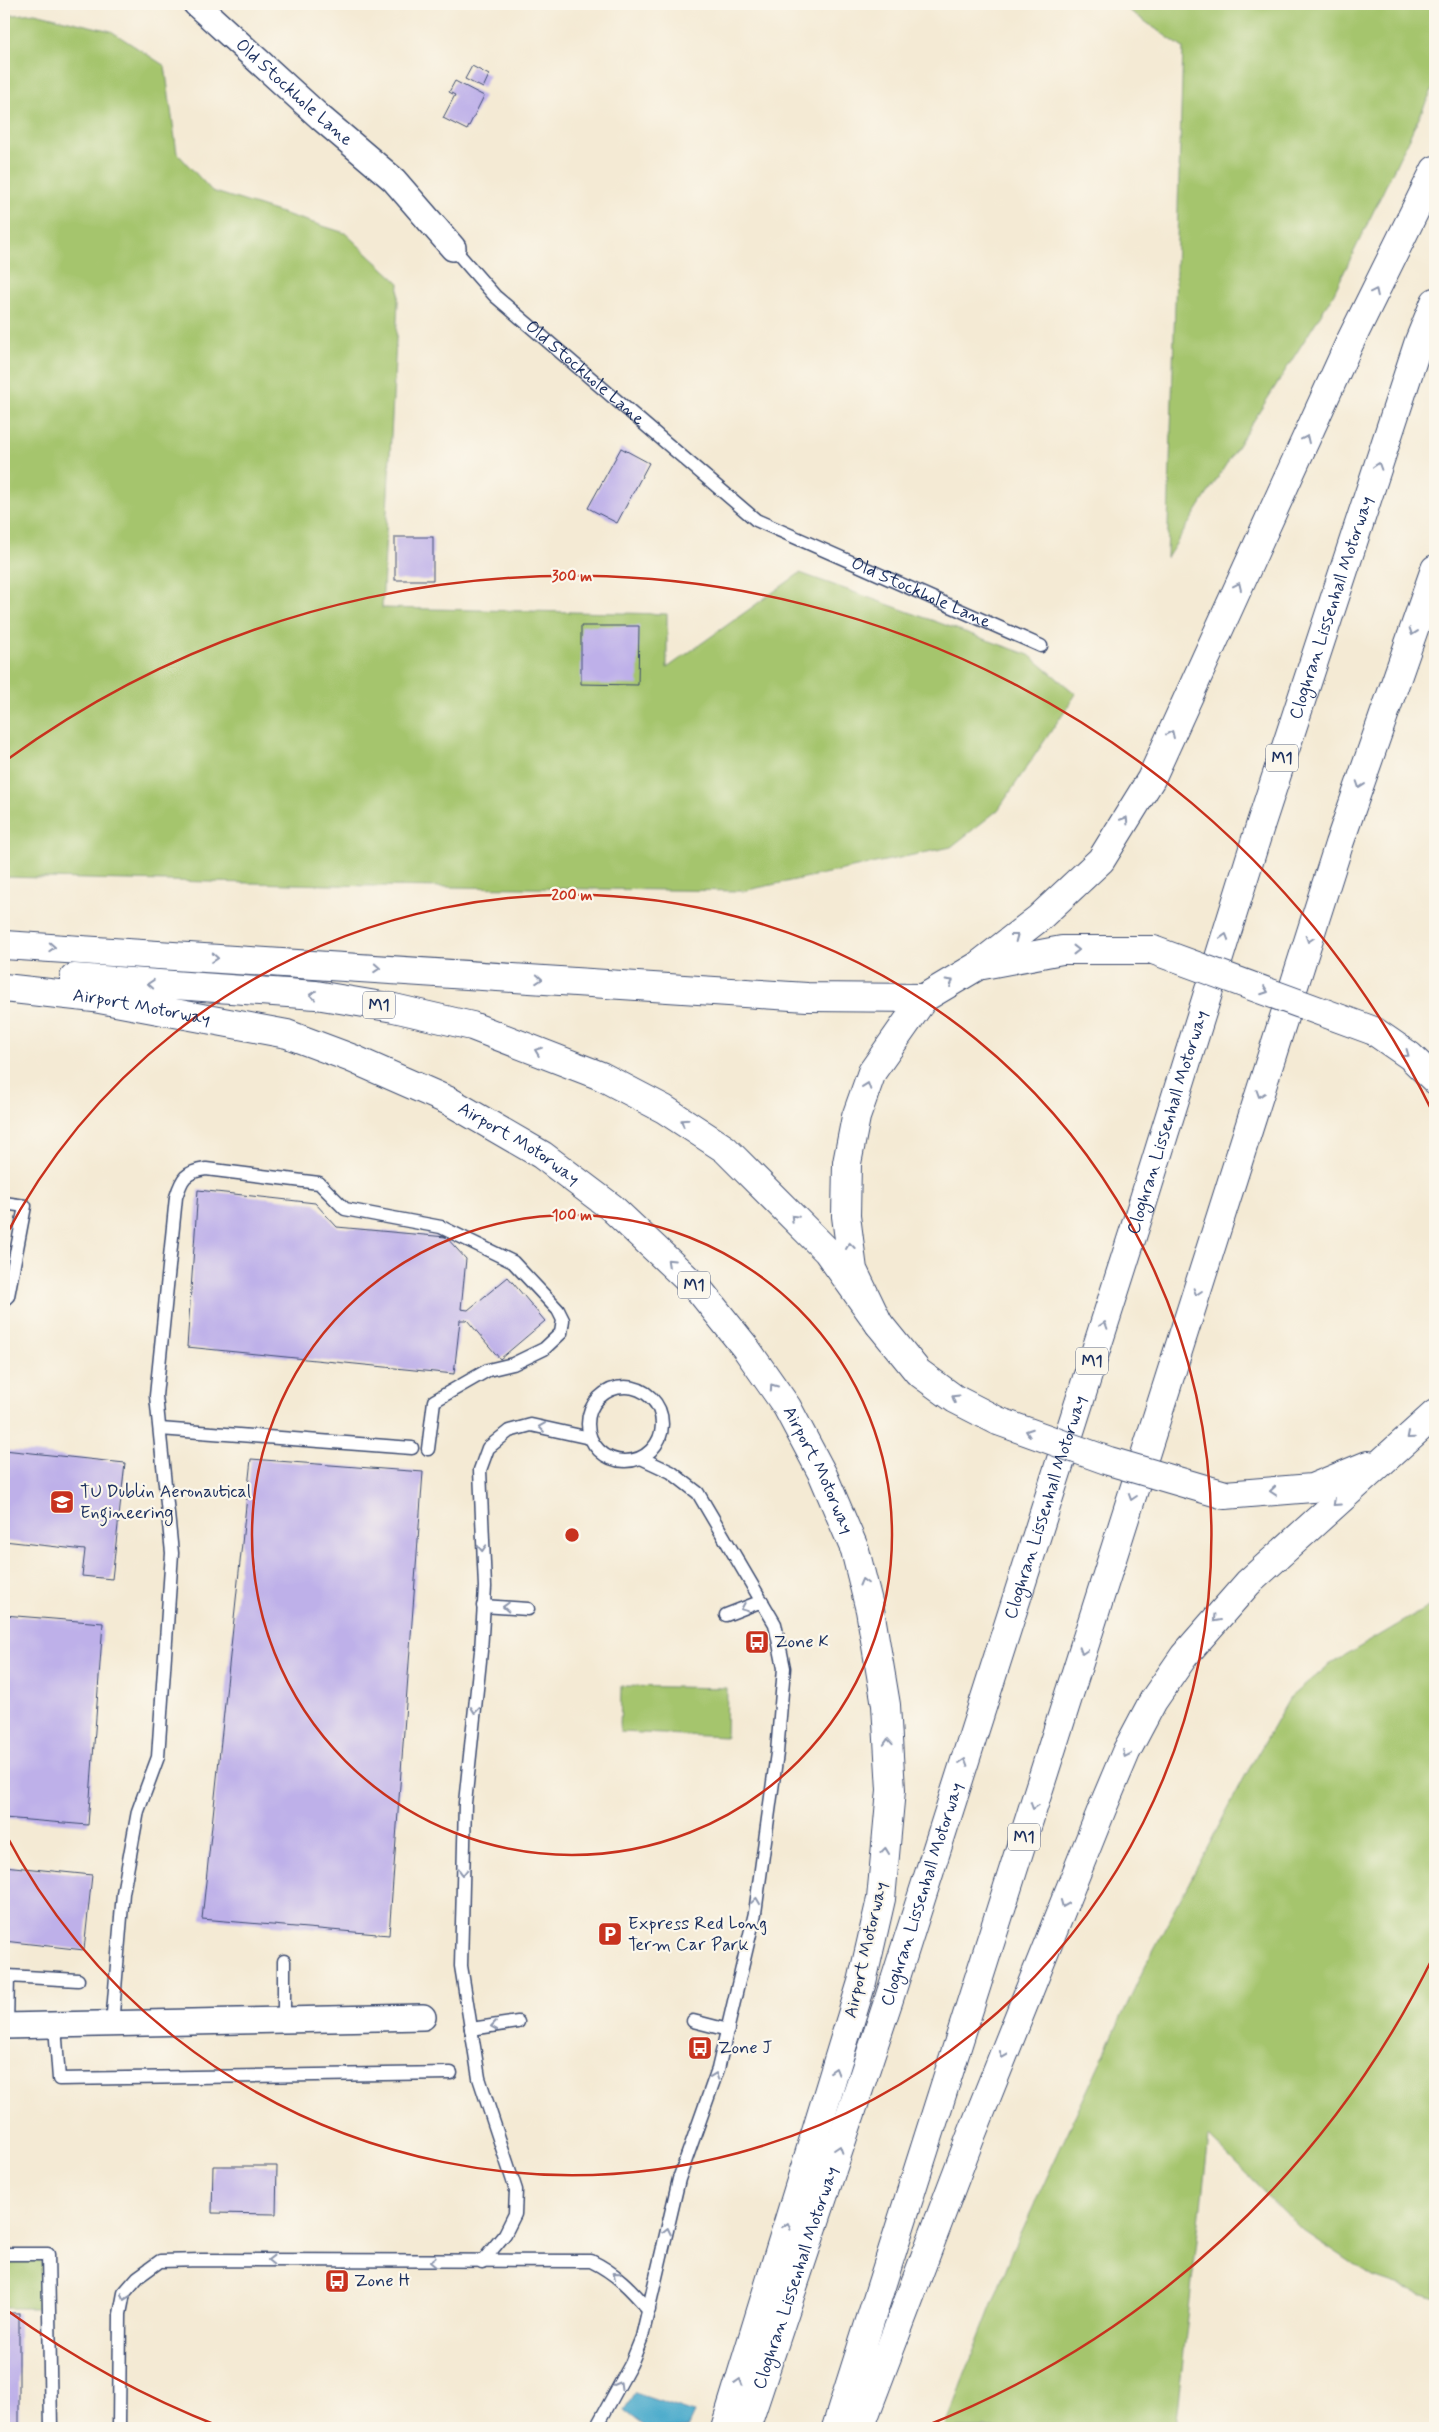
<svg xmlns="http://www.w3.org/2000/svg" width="1439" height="2432" font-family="Mynerve,sans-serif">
<rect width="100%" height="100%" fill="#fbf7ec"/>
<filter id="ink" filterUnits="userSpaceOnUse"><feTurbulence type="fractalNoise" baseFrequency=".02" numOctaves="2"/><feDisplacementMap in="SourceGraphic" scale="10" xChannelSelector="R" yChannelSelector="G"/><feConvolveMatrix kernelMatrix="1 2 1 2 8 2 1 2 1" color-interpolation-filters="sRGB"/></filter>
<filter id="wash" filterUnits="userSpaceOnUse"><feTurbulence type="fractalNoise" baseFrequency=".0096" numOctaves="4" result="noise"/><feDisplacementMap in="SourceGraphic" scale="20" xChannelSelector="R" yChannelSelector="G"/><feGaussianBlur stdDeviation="1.12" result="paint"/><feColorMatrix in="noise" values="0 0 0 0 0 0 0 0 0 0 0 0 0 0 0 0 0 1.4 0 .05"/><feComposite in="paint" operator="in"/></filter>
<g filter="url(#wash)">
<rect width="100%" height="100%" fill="#f4ead4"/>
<g fill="#a5c56d" stroke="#607a66">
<polygon points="1120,4 1435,4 1435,84 1333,295 1167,558 1183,48"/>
<polygon points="35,13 111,31 165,66 177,153 212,191 345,233 399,283 382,608 667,614 667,668 800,573 1029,655 1076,694 998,810 951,847 743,891 373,886 4,877 4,16"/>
<polygon points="1435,1603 1435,2298 1373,2277 1303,2230 1209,2137 1175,2428 944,2428 1014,2248 1144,1968 1244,1778 1289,1699 1329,1665"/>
<polygon points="621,1686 727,1688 726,1737 620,1732"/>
<polygon points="4,2256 35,2257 43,2264 47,2308 4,2308"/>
</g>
<polygon fill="#4eaccc" stroke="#346e95" points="635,2393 694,2413 687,2428 647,2428 624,2410"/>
<g id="blocks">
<g fill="#beb0e9">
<polygon points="472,66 489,75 483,88 465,79"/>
<polygon points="455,81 484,96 467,130 443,118 455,95 449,92"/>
<polygon points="621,448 649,463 617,523 588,508"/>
<rect x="395" y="537" width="38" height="43"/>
<polygon points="581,626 639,626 638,685 581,684"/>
<polygon points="198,1190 315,1203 337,1227 446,1237 466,1259 461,1309 468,1310 508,1277 545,1321 500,1359 467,1320 460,1320 454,1374 187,1347"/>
<polygon points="4,1450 125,1463 112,1579 82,1576 85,1550 4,1541"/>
<polygon points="251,1459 423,1472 389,1935 202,1919"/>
<polygon points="4,1615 103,1623 88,1825 4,1818"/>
<polygon points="4,1866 92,1875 84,1950 4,1941"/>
<polygon points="213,2166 277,2166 276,2214 212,2213"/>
<rect x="4" y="2313" width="15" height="115"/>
</g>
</g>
</g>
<g filter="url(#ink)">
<use href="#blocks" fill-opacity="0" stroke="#3c4b70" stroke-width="1"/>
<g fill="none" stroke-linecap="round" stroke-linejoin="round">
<defs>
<g id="service">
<path id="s1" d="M453,248L495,296L756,520L1041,646"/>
<polyline points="4,1203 25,1206 8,1296 4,1300"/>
<circle cx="625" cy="1424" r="37"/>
<polyline points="160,1429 412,1448"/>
<polyline points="483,1606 528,1609"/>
<polyline points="726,1615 762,1601"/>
<polyline points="284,1961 284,2020"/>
<polyline points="693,2021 728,2030"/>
<path d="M112,2025L123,1893L138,1811L158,1757L172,1553L156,1396L176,1197C182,1178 185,1172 206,1169L319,1183L345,1209L441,1227L513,1262L558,1310L563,1320L561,1333L544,1349L513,1364L488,1370L434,1401L428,1449"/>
<polyline points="7,2026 8,1976 78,1980"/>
<polyline points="55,2026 59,2079 451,2073"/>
<polyline points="471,2029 518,2022"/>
<polyline points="4,2254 48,2254 51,2428"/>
<polyline points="482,2262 505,2234 515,2214 516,2190 479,2078 461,1966 465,1803 481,1651 485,1587 480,1470 488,1448 509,1431 531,1425 590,1438"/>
<path d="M119,2428L120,2314L124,2293L138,2277L160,2261L202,2260L591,2261C616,2273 631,2289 649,2310"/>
<polyline points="596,2428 631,2364 642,2337 679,2179 718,2069 755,1913 777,1753 784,1668 775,1624 698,1493 671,1472 641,1458"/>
</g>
<g id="minor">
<path id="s2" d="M196,4L321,118L394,180L453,248"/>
<polyline points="4,2026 423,2017"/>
</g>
<g id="motorway">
<polyline points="4,945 807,997 924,998"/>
<polyline points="983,965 1062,950 1153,950"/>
<polyline points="74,978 316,995 394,1008 472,1026 601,1076 664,1109 725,1149 827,1251 879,1324 918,1372 955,1399 998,1421"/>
<path id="s3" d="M4,988L94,998L287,1034L351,1058L449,1101L542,1155L611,1207L700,1291L745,1347L787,1407L823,1475L855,1550L870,1610L886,1705L891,1790L881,1899L862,1982L725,2428"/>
<polyline points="1374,1031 1410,1056 1435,1080"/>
<polyline points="879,1324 853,1270 846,1216 847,1163 856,1117 872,1072 924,998 976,967 1039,918 1101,860 1151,779 1350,342 1435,170"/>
<polyline points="1225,1495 1312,1488 1368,1465"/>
<path id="s4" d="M746,2428L889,1999L1138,1218L1261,823L1419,341L1435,302"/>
<polyline points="836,2428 1339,844 1435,569"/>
<polyline points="860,2428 971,2136 1102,1809 1126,1752 1153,1701 1184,1656 1248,1583 1435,1414"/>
</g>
</defs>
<use href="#service" stroke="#3c4b70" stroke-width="15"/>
<use href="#minor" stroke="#3c4b70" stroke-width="28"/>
<use href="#motorway" stroke="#3c4b70" stroke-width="30"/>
<use href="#service" stroke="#fff" stroke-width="12"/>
<use href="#minor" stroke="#fff" stroke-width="25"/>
<use href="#motorway" stroke="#fff" stroke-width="28"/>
<defs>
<g id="motorway-bridge">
<polyline points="1153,950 1374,1031"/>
<polyline points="998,1421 1109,1461 1225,1495"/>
</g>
</defs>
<use href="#motorway-bridge" stroke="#3c4b70" stroke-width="30" stroke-linecap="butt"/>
<use href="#motorway-bridge" stroke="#fff" stroke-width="28"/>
</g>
<defs><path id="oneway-chevron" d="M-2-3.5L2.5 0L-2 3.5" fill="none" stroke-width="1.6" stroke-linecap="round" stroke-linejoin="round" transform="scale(1.25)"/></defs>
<g stroke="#8d97ae">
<use href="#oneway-chevron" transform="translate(1375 292) rotate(-64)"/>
<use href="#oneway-chevron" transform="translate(1306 439) rotate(-65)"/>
<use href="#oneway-chevron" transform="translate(1378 466) rotate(-72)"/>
<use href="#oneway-chevron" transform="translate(1238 586) rotate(-65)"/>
<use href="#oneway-chevron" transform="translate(1413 632) rotate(109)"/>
<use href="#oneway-chevron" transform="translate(1171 734) rotate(-65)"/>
<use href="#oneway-chevron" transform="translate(1360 785) rotate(109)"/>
<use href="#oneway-chevron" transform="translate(1125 820) rotate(-58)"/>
<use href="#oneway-chevron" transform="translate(1015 937) rotate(-37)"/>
<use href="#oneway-chevron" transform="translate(1225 937) rotate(-73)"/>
<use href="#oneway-chevron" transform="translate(1309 939) rotate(108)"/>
<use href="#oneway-chevron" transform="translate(52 947) rotate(3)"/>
<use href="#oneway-chevron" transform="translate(1076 950)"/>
<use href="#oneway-chevron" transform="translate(215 958) rotate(4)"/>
<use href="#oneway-chevron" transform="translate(377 968) rotate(4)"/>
<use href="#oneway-chevron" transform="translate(539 979) rotate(4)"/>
<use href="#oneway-chevron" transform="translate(950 982) rotate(-31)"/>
<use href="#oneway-chevron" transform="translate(151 984) rotate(-176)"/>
<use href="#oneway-chevron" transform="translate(1265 991) rotate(20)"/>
<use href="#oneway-chevron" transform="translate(313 995) rotate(-174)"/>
<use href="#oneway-chevron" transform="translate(538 1051) rotate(-159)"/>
<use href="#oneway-chevron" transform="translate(1406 1054) rotate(36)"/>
<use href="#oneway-chevron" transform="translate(867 1086) rotate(-71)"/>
<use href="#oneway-chevron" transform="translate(1260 1094) rotate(108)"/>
<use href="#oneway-chevron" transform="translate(684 1122) rotate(-147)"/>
<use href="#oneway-chevron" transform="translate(794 1218) rotate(-135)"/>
<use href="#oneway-chevron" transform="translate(850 1246) rotate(-97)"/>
<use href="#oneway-chevron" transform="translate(670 1262) rotate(-137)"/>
<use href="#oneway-chevron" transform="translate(1197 1292) rotate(108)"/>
<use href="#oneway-chevron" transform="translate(1104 1325) rotate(-72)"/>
<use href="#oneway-chevron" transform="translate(773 1387) rotate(-125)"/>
<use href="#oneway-chevron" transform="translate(955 1398) rotate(-148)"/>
<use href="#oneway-chevron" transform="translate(542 1427) rotate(-172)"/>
<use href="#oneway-chevron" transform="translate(1029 1432) rotate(-160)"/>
<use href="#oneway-chevron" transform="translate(1410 1436) rotate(139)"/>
<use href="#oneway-chevron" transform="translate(1273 1491) rotate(175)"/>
<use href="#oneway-chevron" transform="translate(1132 1497) rotate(108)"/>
<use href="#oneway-chevron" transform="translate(1336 1503) rotate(138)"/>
<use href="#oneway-chevron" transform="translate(482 1548) rotate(87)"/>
<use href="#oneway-chevron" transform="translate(863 1582) rotate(-105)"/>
<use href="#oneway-chevron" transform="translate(506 1607) rotate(-177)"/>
<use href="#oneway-chevron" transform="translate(744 1608) rotate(158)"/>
<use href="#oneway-chevron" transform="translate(1216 1619) rotate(132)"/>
<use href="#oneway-chevron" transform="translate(1083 1651) rotate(108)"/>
<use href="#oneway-chevron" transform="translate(475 1710) rotate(96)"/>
<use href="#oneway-chevron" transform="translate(888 1742) rotate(-94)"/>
<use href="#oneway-chevron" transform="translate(1126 1754) rotate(115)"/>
<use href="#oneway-chevron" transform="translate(964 1762) rotate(-72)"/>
<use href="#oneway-chevron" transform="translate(1034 1806) rotate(108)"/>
<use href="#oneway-chevron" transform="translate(885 1851) rotate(-84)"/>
<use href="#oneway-chevron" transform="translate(463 1872) rotate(91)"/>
<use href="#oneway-chevron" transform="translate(756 1901) rotate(-82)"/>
<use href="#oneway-chevron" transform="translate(1064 1904) rotate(112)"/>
<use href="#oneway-chevron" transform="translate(494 2026) rotate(172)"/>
<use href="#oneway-chevron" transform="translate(1003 2055) rotate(112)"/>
<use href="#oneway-chevron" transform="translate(835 2071) rotate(-73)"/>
<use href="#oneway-chevron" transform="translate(715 2076) rotate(-71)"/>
<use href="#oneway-chevron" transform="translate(839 2149) rotate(-72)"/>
<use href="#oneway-chevron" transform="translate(787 2226) rotate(-73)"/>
<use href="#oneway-chevron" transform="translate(667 2231) rotate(-77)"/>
<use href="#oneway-chevron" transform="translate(271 2260) rotate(-179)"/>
<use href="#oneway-chevron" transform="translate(433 2262) rotate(-179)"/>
<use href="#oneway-chevron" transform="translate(616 2275) rotate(-140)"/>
<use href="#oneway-chevron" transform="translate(125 2297) rotate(110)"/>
<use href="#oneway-chevron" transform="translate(739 2382) rotate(-73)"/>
<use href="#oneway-chevron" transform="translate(619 2385) rotate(-60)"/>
</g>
</g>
<g fill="none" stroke="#c8321e" stroke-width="2.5">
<circle cx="572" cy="1535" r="320"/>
<path d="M4 1239A640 640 0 1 1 4 1831"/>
<path d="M1434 1955A959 959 0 0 1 923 2427M221 2427A959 959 0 0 1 8 2311M8 759A959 959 0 0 1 1434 1115"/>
</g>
<defs>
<symbol id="university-square" viewBox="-11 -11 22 22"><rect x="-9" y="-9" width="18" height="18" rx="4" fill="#c8321e" stroke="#fbf7ec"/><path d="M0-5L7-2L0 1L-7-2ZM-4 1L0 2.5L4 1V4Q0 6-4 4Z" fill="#fff"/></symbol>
<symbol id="bus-square" viewBox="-11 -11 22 22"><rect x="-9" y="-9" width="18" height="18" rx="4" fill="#c8321e" stroke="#fbf7ec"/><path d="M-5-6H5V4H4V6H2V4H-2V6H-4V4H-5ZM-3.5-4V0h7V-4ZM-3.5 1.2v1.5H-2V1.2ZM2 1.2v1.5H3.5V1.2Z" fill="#fff"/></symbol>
<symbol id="parking-square" viewBox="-11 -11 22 22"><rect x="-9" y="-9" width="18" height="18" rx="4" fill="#c8321e" stroke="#fbf7ec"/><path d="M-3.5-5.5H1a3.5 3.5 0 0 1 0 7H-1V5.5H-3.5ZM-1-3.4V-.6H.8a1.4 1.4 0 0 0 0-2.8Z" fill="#fff"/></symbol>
</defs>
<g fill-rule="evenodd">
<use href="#university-square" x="48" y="1488" width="28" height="28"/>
<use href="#bus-square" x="743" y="1628" width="28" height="28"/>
<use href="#parking-square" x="596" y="1920" width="28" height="28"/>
<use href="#bus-square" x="686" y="2034" width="28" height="28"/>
<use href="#bus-square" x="323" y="2267" width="28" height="28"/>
</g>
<g text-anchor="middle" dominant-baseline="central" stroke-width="4.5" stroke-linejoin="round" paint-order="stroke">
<g fill="#fbf7ec" stroke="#5e6b89" stroke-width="1">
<rect x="1266" y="744.5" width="32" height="27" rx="4"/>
<rect x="363" y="991.5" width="32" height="27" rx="4"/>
<rect x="678" y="1271.5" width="32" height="27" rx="4"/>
<rect x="1076" y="1347.5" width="32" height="27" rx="4"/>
<rect x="1008" y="1823.5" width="32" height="27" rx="4"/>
</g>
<g font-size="16" font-weight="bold" fill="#1b2f5e">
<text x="1282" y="758">M1</text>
<text x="379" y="1005">M1</text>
<text x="694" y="1285">M1</text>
<text x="1092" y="1361">M1</text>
<text x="1024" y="1837">M1</text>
</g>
<g font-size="18" fill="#1b2f5e" stroke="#fbf7ec">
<text stroke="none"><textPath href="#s2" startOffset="132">Old Stockhole Lane</textPath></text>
<text stroke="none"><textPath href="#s1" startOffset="182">Old Stockhole Lane</textPath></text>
<text stroke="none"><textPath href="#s1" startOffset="588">Old Stockhole Lane</textPath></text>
<text stroke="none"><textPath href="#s4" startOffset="1912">Cloghran Lissenhall Motorway</textPath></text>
<text stroke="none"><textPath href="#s3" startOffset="139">Airport Motorway</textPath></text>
<text stroke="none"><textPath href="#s4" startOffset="1372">Cloghran Lissenhall Motorway</textPath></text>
<text stroke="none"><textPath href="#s3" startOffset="544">Airport Motorway</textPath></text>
<text stroke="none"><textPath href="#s3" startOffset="994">Airport Motorway</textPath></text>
<text stroke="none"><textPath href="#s4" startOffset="968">Cloghran Lissenhall Motorway</textPath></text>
<text stroke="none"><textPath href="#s4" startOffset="562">Cloghran Lissenhall Motorway</textPath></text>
<text transform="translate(866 1950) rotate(-77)">Airport Motorway</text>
<text stroke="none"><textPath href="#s4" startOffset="158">Cloghran Lissenhall Motorway</textPath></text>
</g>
<g font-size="18" fill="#1b2f5e" stroke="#fbf7ec" text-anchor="start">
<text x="80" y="1492">TU Dublin Aeronautical<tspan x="80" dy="21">Engineering</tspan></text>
<text x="774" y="1642">Zone K</text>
<text x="628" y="1924">Express Red Long<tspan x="628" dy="21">Term Car Park</tspan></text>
<text x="718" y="2048">Zone J</text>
<text x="354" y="2281">Zone H</text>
</g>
</g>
<circle cx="572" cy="1535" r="8" fill="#c8321e" stroke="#fbf7ec" stroke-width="2.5"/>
<g font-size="15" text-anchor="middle" font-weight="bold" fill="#c8321e" stroke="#fbf7ec" stroke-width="4.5" stroke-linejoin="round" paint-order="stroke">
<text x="572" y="581">300 m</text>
<text x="572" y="900">200 m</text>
<text x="572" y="1220">100 m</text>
</g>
<rect width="1439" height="2432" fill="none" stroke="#fbf7ec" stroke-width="20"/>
</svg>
